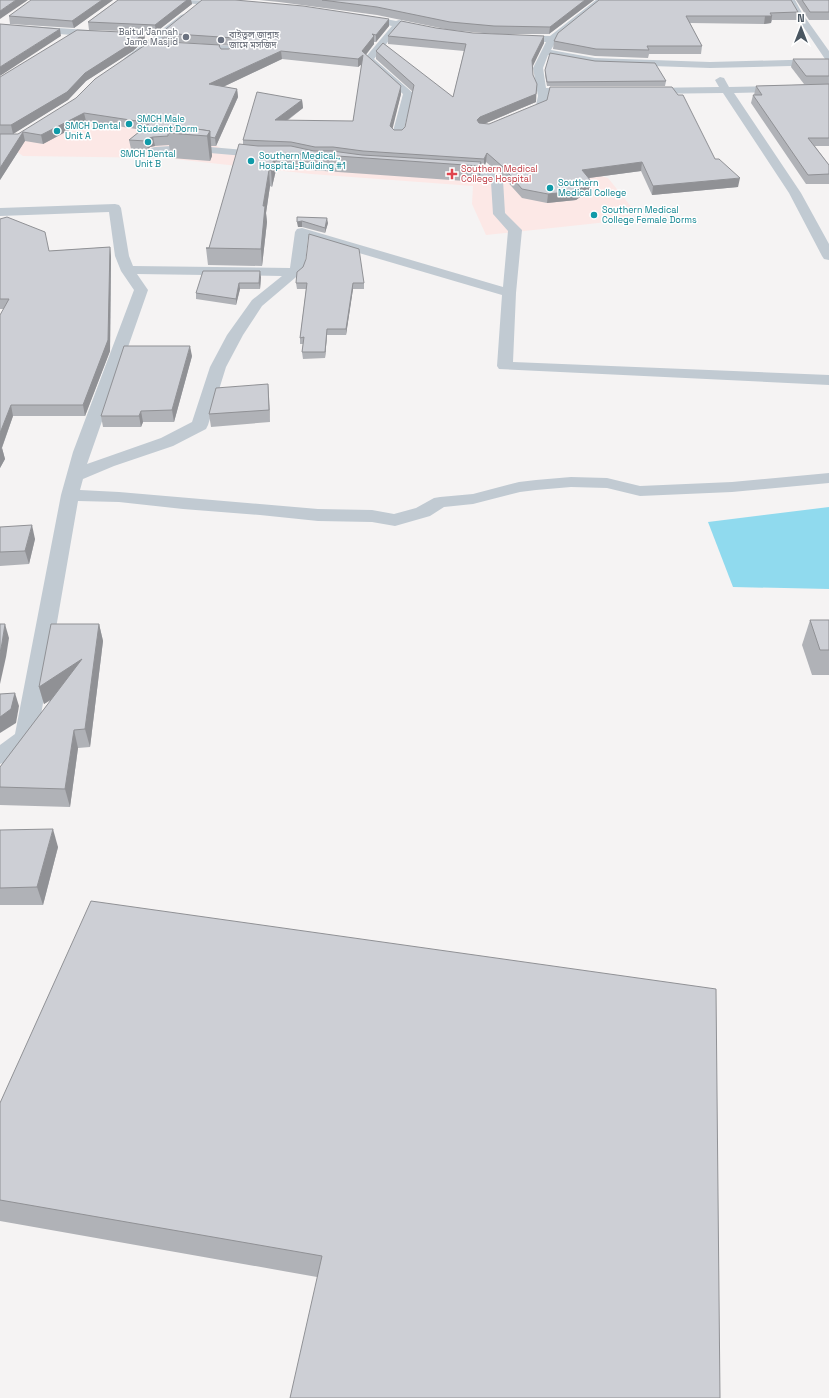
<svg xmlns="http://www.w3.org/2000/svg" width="829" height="1398" font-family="'Space Grotesk','Noto Sans Bengali',sans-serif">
<rect width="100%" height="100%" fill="#f5f3f3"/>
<polygon fill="#fce8e6" points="86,113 175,126 225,150 366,163 505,174 578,169 608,178 633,209 626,220 486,235 472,204 473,186 311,174 165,158 23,156 16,151 20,142"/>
<polygon fill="#90daee" points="829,507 829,589 733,587 708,522"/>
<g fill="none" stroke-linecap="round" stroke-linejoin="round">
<g fill="#c1cad2" fill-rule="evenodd">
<polygon points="176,0 234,1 235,3 231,6 180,3"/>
<polygon points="596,0 605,0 556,41 551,50 595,58 710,62 825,59 794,13 787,0 795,0 802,13 829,51 829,65 710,68 595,64 548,55 543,68 546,88 579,88 584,91 579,94 548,94 548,101 545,107 537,107 536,105 538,96 533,68 546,42 514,41 509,38 514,35 550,36"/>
<polygon points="184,14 187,15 189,17 187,19 132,61 126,61 124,59 126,57 181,15"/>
<polygon points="360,14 396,21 399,20 431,28 433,30 428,33 400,27 374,59 413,93 402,137 394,137 392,135 403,94 364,59 392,26 357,19 355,17"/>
<polygon points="0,24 102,31 107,34 102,37 0,30"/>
<polygon points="190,43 232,46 237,49 229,56 226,57 221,54 223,51 187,48 185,46 187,44"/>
<polygon points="720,77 724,78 729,87 829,85 829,91 734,93 801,193 829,244 829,260 824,259 822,256 789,193 723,93 646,94 641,91 646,88 719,87 715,80"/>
<polygon points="187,145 266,152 270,153 272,155 270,157 266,158 187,151 155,153 151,152 149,150 151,148 155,147"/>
<path d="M451,168C466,169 493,166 503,180L505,213L522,230L516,293L513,362L829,375V385L499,369L497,366L502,295L308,238L305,264L302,272L262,306L243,335L226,367L208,425L206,429L173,446L114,466L83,479L80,490L119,492L318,509L372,510L394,514L416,508L434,498L440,497L473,494L519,482L536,480L571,477L607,478L640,486L732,482L829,473V483L732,492L640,496L607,488L571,487L536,490L520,492L473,504L444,507L430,516L395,526L372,522L318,521L260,515L183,509L119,502L78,501L37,738C31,750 13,760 0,764V745L15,734L61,495L73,452L134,290L121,271L115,256L109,212L0,216V208L115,204L119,205L121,208L129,256L133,266L290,268L295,232L297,229L302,228L503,287L508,231L493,214L491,182L483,177L447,175L445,172L447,169ZM137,274L282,276L252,300L227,335L210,367L192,422L161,438L87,464L148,290Z"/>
</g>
</g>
<g fill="#b0b2b7" fill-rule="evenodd">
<polygon points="113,0 74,28 10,24 9,16"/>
<polygon points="118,0 191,0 192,4 156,32 89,30 88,22"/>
<polygon points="259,0 594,0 549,34 494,34 450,30 377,15 279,2"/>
<polygon points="599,0 798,12 797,20 772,20 771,23 764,24 690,23 702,46 701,54 649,54 648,58 595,56 553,49 554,41"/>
<polygon points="796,0 829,0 829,20 809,20"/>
<path d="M389,26L376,42H374V44L366,55L401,94L392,128L394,130H402L405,127L413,92L376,59V51L453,97L464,51L388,44V36L436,28L544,43L532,66L536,102L484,124L715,159L738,187L652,195L641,171L589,178L590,190L576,200L547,203L522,198L502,176L486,162L484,168H481L480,178L479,182L310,170H276L272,187L270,186L266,213L267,222L262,266L208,265L206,248H209L243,144V140L302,100L303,108L287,121H353L362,64L358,67L282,59L223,87L237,89L238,97L216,146H211L212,156L210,161L171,158L169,145L155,146L150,147L148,150L131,149L129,140L142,130L86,121L43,144L25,141L0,180V77L144,33L145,40L133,51L86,81L68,100L13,134H18L203,44L162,41L161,33ZM220,45L233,46L229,49H221L220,48Z"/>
<polygon points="793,59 829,59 829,84 804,84 791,67"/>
<polygon points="595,61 666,81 665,86 547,86 545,75 545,70"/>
<polygon points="829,84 829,146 815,146 829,165 829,184 806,184 751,103 753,95 754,95 756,86"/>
<polygon points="297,217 328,223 325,233 302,227 298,227"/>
<polygon points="0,219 49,251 110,247 111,257 110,351 85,416 13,416 2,448 5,459 0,468 3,309 0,309"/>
<polygon points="261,277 260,289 240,289 236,305 196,299 196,293"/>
<polygon points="296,283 364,283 364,289 353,289 346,335 327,335 325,358 303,359 302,352 303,344 300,344 300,338 306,289 297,289"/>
<polygon points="192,356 174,422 143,422 141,427 103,427 101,416"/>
<polygon points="268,384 270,422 211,427 209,414"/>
<polygon points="0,527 35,539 29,564 0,566"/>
<polygon points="810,620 829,620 829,675 812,675 802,645"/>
<polygon points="99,624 103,641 90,747 78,748 70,807 0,805 0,767 51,700 44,704 39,687"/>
<polygon points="0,830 58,847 43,905 0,905"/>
<polygon points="716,989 317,1277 0,1221 0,1103"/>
</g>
<g fill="#909195">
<polygon points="16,0 28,0 0,19 0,11"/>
<polygon points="102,0 113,0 74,28 72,21"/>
<polygon points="187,0 191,0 192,4 156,32 155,25"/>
<polygon points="585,0 594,0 549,34 550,27"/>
<polygon points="765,16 772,16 771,23 764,24"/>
<polygon points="389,19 389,26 376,42 376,35"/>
<polygon points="60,29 61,36 0,76 0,67"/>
<polygon points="144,33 145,40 133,51 86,81 68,100 13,134 11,125 85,73"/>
<polygon points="374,36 374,44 363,58 363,63 358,67 358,59 362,51"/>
<polygon points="544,36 544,43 532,68 532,60"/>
<polygon points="281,51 282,59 210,93 209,84"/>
<polygon points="537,84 536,102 479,126 477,120 480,117"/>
<polygon points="401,86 401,94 391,135 390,126"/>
<polygon points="237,89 238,97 216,146 215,138"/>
<polygon points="302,100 303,108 275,129 275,120"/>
<polygon points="84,113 86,121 43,144 41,135"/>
<polygon points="210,131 212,156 210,161 207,136"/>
<polygon points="23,132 25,141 0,180 0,168"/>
<polygon points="153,137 155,146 150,147 148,150 146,141 149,138"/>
<polygon points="487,153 486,162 484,168 484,159"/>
<polygon points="275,154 276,170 272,187 271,170"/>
<polygon points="481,162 480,178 479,182 479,166"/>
<polygon points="642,162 641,171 581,179 582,170"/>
<polygon points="269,170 270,186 266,213 267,222 262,266 261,249 263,206"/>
<polygon points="740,178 738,187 652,195 653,186"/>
<polygon points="591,181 590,190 576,200 547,203 548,194"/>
<polygon points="327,218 328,223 325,233 325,228"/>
<polygon points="302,221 302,227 298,227 297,222"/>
<polygon points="110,247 111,257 110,351 85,416 83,405"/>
<polygon points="260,271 261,277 260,289 259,283"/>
<polygon points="239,283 240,289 236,305 236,299"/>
<polygon points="353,283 353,289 346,335 346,329"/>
<polygon points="327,329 327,335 325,358 325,352"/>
<polygon points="190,346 192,356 174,422 172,410"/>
<polygon points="268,384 269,397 270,422 269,410"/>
<polygon points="11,405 13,416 1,450 2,448 5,459 0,468 0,433"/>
<polygon points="141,411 143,422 141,427 139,416"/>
<polygon points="32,525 35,539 29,564 25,551"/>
<polygon points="5,624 9,638 6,657 0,684 0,653"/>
<polygon points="99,624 103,641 90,747 85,729"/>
<polygon points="82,659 86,677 44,704 39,687"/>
<polygon points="15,693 19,706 16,723 0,733 0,717"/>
<polygon points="74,730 78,748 70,807 65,789"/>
<polygon points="53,829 58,847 43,905 37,887"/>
</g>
<g fill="#cdcfd5" stroke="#909195">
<polygon points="0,0 16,0 0,11"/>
<polygon points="31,0 102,0 72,21 9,16"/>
<polygon points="118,0 187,0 155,25 88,22"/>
<polygon points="202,0 235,0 303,6 389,19 376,35 372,34 374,36 362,51 401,86 390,126 394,130 402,130 405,127 414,85 376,51 383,43 453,97 466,44 388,36 401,21 436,28 473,33 544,36 532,60 533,75 537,84 536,94 480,117 477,120 479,123 489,124 547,100 550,87 672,87 678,95 683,95 715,159 719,159 740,178 653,186 642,162 582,170 591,181 576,191 548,194 522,189 503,167 487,153 484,159 363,151 333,147 315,147 291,142 243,140 257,92 302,100 275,120 353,121 363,55 358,59 281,51 209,84 237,89 215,138 210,137 210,131 184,127 172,128 168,133 168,136 153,137 149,138 146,141 129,140 150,123 84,113 41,135 23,132 0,168 0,134 18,134 76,98 95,79 151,41 220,45 219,46 221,49 229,49 237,42 235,38 161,33"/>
<polygon points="322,0 585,0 550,27 494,26 450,22 377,7"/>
<polygon points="599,0 791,0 798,12 770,13 772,16 686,16 702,46 647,46 649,50 596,49 554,41 558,33"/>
<polygon points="802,0 829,0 829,12 810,12"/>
<polygon points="0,24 60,29 0,67"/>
<polygon points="77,30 144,33 132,43 85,73 67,92 11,125 0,125 0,77"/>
<polygon points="550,53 595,61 655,63 666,81 547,82 545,70"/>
<polygon points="793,59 829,59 829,76 806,76"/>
<polygon points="829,84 829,138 808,138 829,165 829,174 808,175 753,95 762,95 756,86"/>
<polygon points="184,127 210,131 207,136 168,133 172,128"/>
<polygon points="239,144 258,146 291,146 314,151 332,151 362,155 481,162 479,166 309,154 275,154 271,170 269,170 263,206 265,206 261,249 206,248 209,248"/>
<polygon points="7,217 45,232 49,251 110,247 108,340 83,405 11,405 0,433 0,315 9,299 0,299 0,219"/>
<polygon points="297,217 327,218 325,228 302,221 297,222"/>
<polygon points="309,234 359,249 364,283 353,283 346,329 327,329 325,352 302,352 304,337 300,338 307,283 296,283 297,272 303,267 306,259"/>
<polygon points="203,271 260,271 259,283 239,283 236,299 196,293"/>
<polygon points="124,346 190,346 172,410 141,411 139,416 101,416"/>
<polygon points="268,384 269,410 209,414 216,388"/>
<polygon points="32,525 25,551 0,552 0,527"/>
<polygon points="810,620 829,620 829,650 820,650"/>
<polygon points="0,624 5,624 2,643 0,653"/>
<polygon points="51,624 99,624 85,729 74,730 65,789 0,787 0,767 82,659 39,687"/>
<polygon points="15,693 11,709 0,717 0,694"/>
<polygon points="53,829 37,887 0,888 0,830"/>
<polygon points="91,901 716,989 720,1398 290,1398 322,1256 0,1200 0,1103"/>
</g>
<g fill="#6b7280" stroke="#fff" stroke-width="1.5">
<circle cx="186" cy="37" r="4"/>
<circle cx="221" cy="40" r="4"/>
</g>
<g fill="#0f9aa8" stroke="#fff" stroke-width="1.5">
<circle cx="129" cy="124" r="4"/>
<circle cx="57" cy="131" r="4"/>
<circle cx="148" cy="142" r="4"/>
<circle cx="251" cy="161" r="4"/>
<circle cx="550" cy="188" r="4"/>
<circle cx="594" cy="215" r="4"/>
</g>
<path fill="#e0444e" stroke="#fff" stroke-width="1.5" d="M450 168h4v4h4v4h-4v4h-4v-4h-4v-4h4z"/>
<g text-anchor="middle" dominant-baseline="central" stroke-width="3" stroke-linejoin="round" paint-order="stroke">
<g font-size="9" fill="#5b616d" stroke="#fff" text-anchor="end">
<text x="178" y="32">Baitul Jannah<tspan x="178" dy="10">Jame Masjid</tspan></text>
<text x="229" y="35" text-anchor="start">বাইতুল জান্নাহ<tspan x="229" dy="10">জামে মসজিদ</tspan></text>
</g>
<g font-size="9" fill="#0d838f" stroke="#fff" text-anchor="start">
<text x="137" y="119">SMCH Male<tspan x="137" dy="10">Student Dorm</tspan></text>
<text x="65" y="126">SMCH Dental<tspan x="65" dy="10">Unit A</tspan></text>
<text x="148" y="154" text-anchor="middle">SMCH Dental<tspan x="148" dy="10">Unit B</tspan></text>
<text x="259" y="156">Southern Medical.,<tspan x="259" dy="10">Hospital-Building #1</tspan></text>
<text x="558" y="183">Southern<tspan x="558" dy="10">Medical College</tspan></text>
<text x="602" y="210">Southern Medical<tspan x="602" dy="10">College Female Dorms</tspan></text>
</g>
<g font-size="9" fill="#be3a42" stroke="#fff" text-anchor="start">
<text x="461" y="169">Southern Medical<tspan x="461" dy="10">College Hospital</tspan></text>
</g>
</g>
<g transform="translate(801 28)" stroke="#ffffff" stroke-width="3" paint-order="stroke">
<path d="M0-3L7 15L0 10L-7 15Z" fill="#4a5661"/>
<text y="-6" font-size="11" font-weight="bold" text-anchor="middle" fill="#4a5661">N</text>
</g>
</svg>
